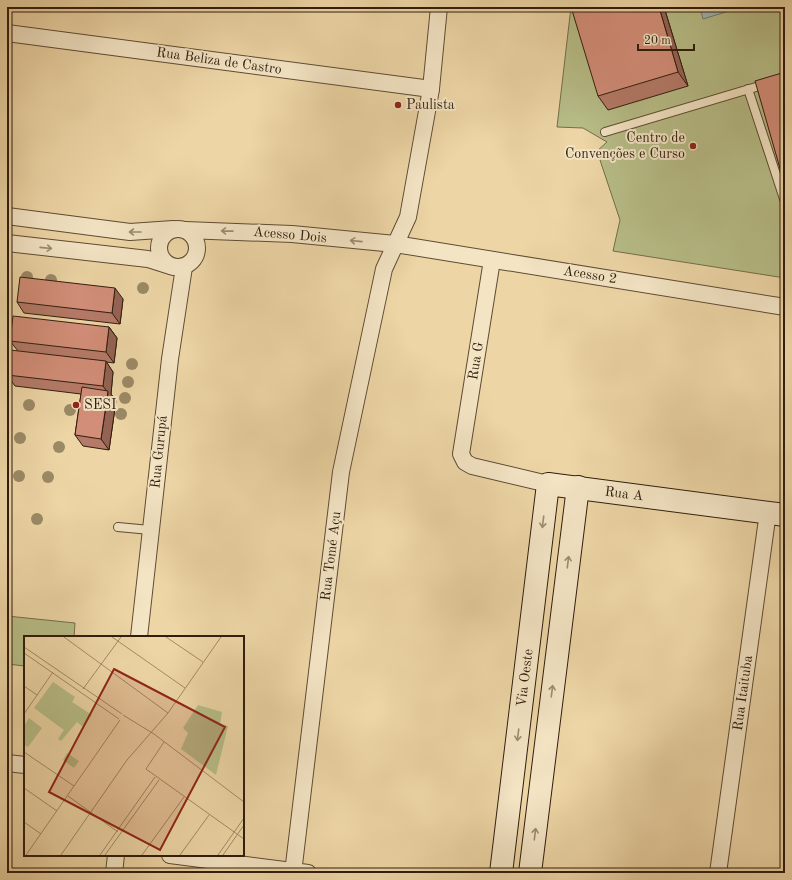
<svg xmlns="http://www.w3.org/2000/svg" width="792" height="880" font-family="'Old Standard TT',serif">
<rect width="100%" height="100%" fill="#edd5a5"/>
<filter id="stains"><feTurbulence type="fractalNoise" baseFrequency=".005" numOctaves="4"/><feColorMatrix values="0 0 0 0 .2 0 0 0 0 .09 0 0 0 0 .02 0 0 0 .5 -.17"/></filter>
<radialGradient id="worn" r=".72"><stop offset=".6" stop-color="#630" stop-opacity="0"/><stop offset="1" stop-color="#630" stop-opacity=".3"/></radialGradient>
<g fill="#b7bd87" stroke="#746d4a">
<polygon points="571,7 785,7 785,278 613,251 620,220 597,151 607,142 583,128 557,127"/>
<polygon points="7,616 75,623 74,637 25,637 25,666 7,664"/>
</g>
<polygon fill="#9db6b1" stroke="#71796f" points="700,7 742,7 703,19"/>
<g fill="none" stroke-linecap="round" stroke-linejoin="round">
<defs>
<g id="lane">
<polyline points="748,89 785,202"/>
<polyline points="605,132 766,84"/>
<polyline points="118,527 150,530"/>
</g>
<g id="street">
<polyline points="7,33 431,89"/>
<polyline points="7,216 130,232 173,229"/>
<circle cx="178" cy="248" r="19"/>
<polyline points="185,230 292,234 395,244 785,307"/>
<polyline points="7,243 148,259 173,267"/>
<polyline points="492,260 461,454 465,462 472,466 548,484"/>
<polyline points="139,637 170,359 184,267"/>
<polyline points="7,763 25,765"/>
<polyline points="170,855 308,873"/>
<polyline points="114,873 116,855"/>
<polyline points="293,873 341,472 384,269 408,217 431,89 439,7"/>
<polyline points="718,873 768,512"/>
</g>
<g id="secondary">
<polyline points="501,873 548,484 785,515"/>
<polyline points="530,873 578,487"/>
</g>
</defs>
<use href="#lane" stroke="#5f4b33" stroke-width="10"/>
<use href="#street" stroke="#5f4b33" stroke-width="18"/>
<use href="#secondary" stroke="#301d0d" stroke-width="24"/>
<use href="#lane" stroke="#f3e4c4" stroke-width="8"/>
<use href="#street" stroke="#f3e4c4" stroke-width="16"/>
<use href="#secondary" stroke="#f3e4c4" stroke-width="22"/>
</g>
<g fill="#9b8a66">
<circle cx="27" cy="277" r="6"/>
<circle cx="51" cy="280" r="6"/>
<circle cx="143" cy="288" r="6"/>
<circle cx="132" cy="364" r="6"/>
<circle cx="128" cy="382" r="6"/>
<circle cx="125" cy="398" r="6"/>
<circle cx="29" cy="405" r="6"/>
<circle cx="70" cy="410" r="6"/>
<circle cx="121" cy="414" r="6"/>
<circle cx="20" cy="438" r="6"/>
<circle cx="59" cy="447" r="6"/>
<circle cx="19" cy="476" r="6"/>
<circle cx="48" cy="477" r="6"/>
<circle cx="37" cy="519" r="6"/>
</g>
<g fill="#b57a68" stroke="#301d0d">
<polygon points="664,7 688,86 608,110 598,96"/>
<polygon points="123,299 120,324 24,313 17,302"/>
<polygon points="109,327 117,338 114,363 106,362 113,372 111,394 116,401 109,450 83,446 75,435 81,394 15,386 7,375 18,351 10,341"/>
</g>
<g fill="#946355" stroke="#301d0d">
<polygon points="659,7 664,7 688,86 678,72"/>
<polygon points="115,288 123,299 120,324 112,313"/>
<polygon points="109,327 117,338 114,363 106,352"/>
<polygon points="106,361 113,372 111,394 116,401 109,450 101,439 108,393 103,386"/>
</g>
<g fill="#d38e79" stroke="#301d0d">
<polygon points="571,7 659,7 678,72 598,96"/>
<polygon points="785,72 785,186 755,81"/>
<polygon points="20,277 115,288 112,313 17,302"/>
<polygon points="13,316 109,327 106,352 10,341"/>
<polygon points="10,350 106,361 103,386 7,375"/>
<polygon points="82,387 108,391 101,439 75,435"/>
</g>
<defs><path id="oneway-shaft" d="M-6 0H5M1.5-3L5.5 0L1.5 3" fill="none" stroke-width="1.6" stroke-linecap="round" stroke-linejoin="round"/></defs>
<g stroke="#9b8a72">
<use href="#oneway-shaft" transform="translate(227 231) rotate(-179)"/>
<use href="#oneway-shaft" transform="translate(135 232) rotate(180)"/>
<use href="#oneway-shaft" transform="translate(356 241) rotate(-174)"/>
<use href="#oneway-shaft" transform="translate(46 248) rotate(6)"/>
<use href="#oneway-shaft" transform="translate(543 522) rotate(97)"/>
<use href="#oneway-shaft" transform="translate(568 562) rotate(-83)"/>
<use href="#oneway-shaft" transform="translate(552 691) rotate(-83)"/>
<use href="#oneway-shaft" transform="translate(518 735) rotate(97)"/>
<use href="#oneway-shaft" transform="translate(535 834) rotate(-83)"/>
</g>
<g fill="#8f2418" stroke="#f3e4c4" stroke-width="1.5">
<circle cx="398" cy="105" r="4"/>
<circle cx="693" cy="146" r="4"/>
<circle cx="76" cy="405" r="4"/>
</g>
<g text-anchor="middle" dominant-baseline="central" stroke-width="4" stroke-linejoin="round" paint-order="stroke">
<g font-size="14" fill="#301d0d" stroke="#f3e4c4">
<text transform="translate(219 61) rotate(8)">Rua Beliza de Castro</text>
<text transform="translate(290 235) rotate(5)">Acesso Dois</text>
<text transform="translate(590 275) rotate(9)">Acesso 2</text>
<text transform="translate(476 361) rotate(-81)">Rua G</text>
<text transform="translate(159 452) rotate(-84)">Rua Gurupá</text>
<text transform="translate(624 494) rotate(7)">Rua A</text>
<text transform="translate(331 556) rotate(-83)">Rua Tomé Açu</text>
<text transform="translate(525 678) rotate(-83)">Via Oeste</text>
<text transform="translate(743 693) rotate(-82)">Rua Itaituba</text>
</g>
<g font-size="14" fill="#301d0d" stroke="#f3e4c4" text-anchor="start">
<text x="406" y="105">Paulista</text>
<text x="685" y="138" text-anchor="end">Centro de<tspan x="685" dy="16">Convenções e Curso</tspan></text>
<text x="84" y="405">SESI</text>
</g>
</g>
<g transform="translate(24 636)">
<rect width="220" height="220" fill="#edd5a5"/>
<path d="M29,46L51,61L48,66L68,79L59,91L53,86L37,105L34,103L40,94L10,72ZM174,69L198,76L196,88L204,90L192,139L157,113L164,97L159,92ZM5,82L18,92L4,111L0,109V90ZM43,117L55,125L50,132L39,124Z" fill="#b7bd87"/>
<path fill="none" stroke="#a18b68" stroke-width="1" d="M40,1L144,77M88,1L161,52M142,1L179,26M0,11L98,78M0,17L95,83M0,50L13,59M59,53L97,1M0,78L29,36M99,79L130,98L220,166M140,106L122,133L220,203M0,116L50,150M0,152L33,175M44,160L94,196M0,186L17,198M2,219L96,84M37,219L103,124L144,77L197,1M76,219L131,141M81,219L135,144M118,219L160,161M156,219L185,179M194,219L220,182M199,219L220,189"/>
<path fill="#8f2418" fill-opacity="0.15" stroke="#8f2418" stroke-width="2" d="M90,33L201,91L136,214L25,156Z"/>
<rect width="220" height="220" fill="none" stroke="#301d0d" stroke-width="2"/>
</g>
<rect width="792" height="880" fill="none" stroke="#edd5a5" stroke-width="24"/>
<rect x="8" y="8" width="776" height="864" fill="none" stroke="#301d0d" stroke-width="2"/>
<rect x="12" y="12" width="768" height="856" fill="none" stroke="#301d0d"/>
<path d="M638 44v6h56v-6" fill="none" stroke="#301d0d" stroke-width="2"/>
<text x="644" y="44" font-size="12" fill="#301d0d" stroke="#f3e4c4" stroke-width="3" paint-order="stroke">20 m</text>
<rect width="100%" height="100%" filter="url(#stains)"/>
<rect width="100%" height="100%" fill="url(#worn)"/>
</svg>
